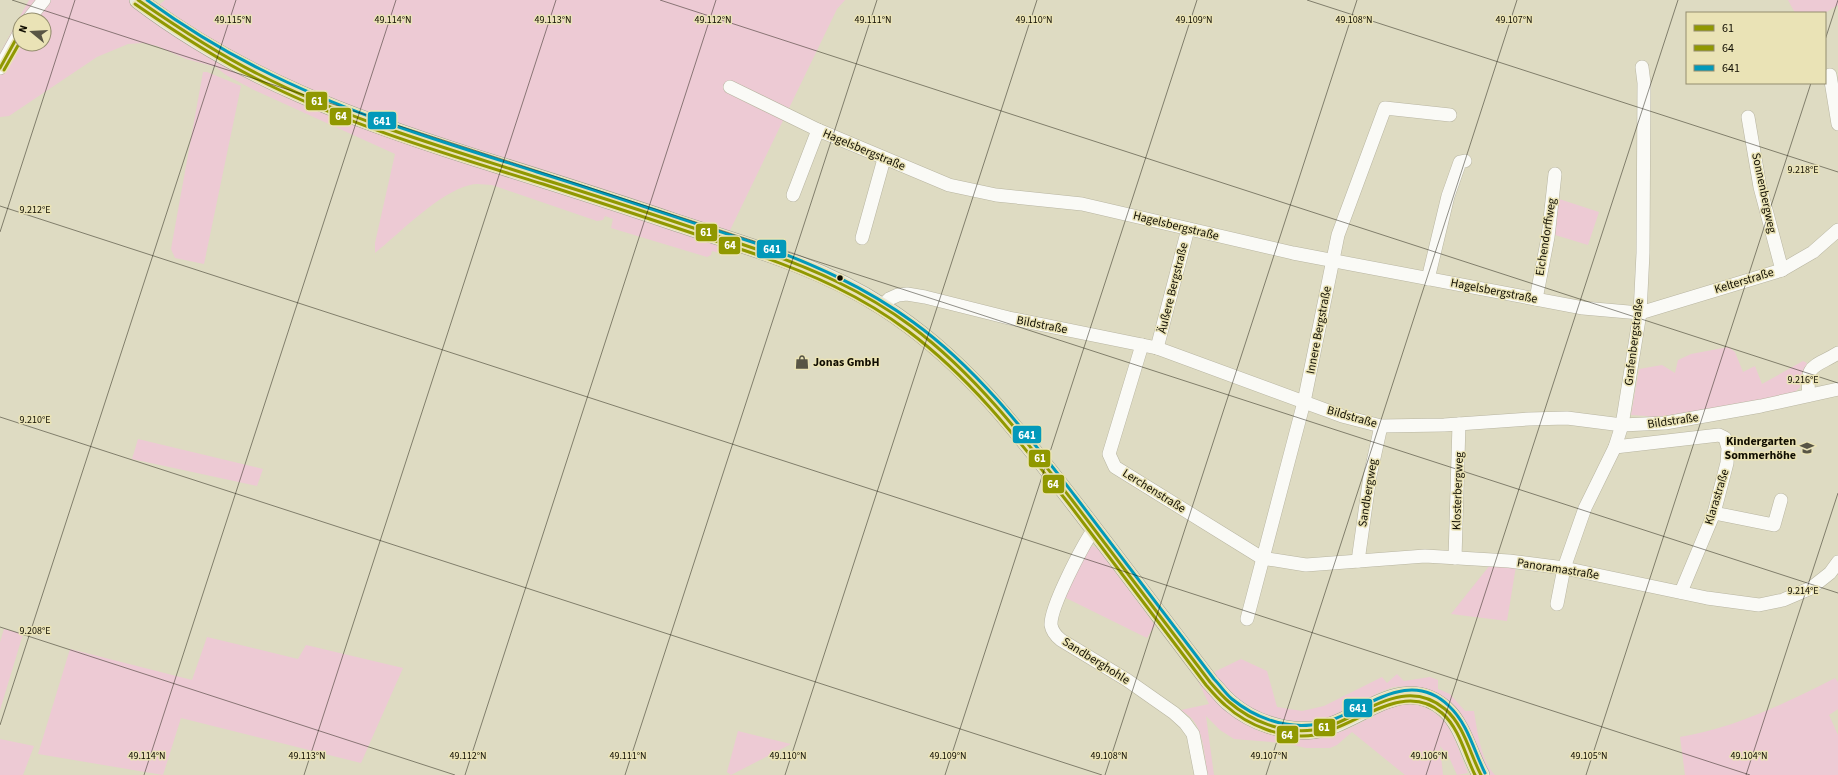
<svg xmlns="http://www.w3.org/2000/svg" width="1838" height="775" font-family="'Source Sans 3',sans-serif">
<rect width="100%" height="100%" fill="#dedbc2"/>
<g fill="#edcad4" fill-rule="evenodd">
<path d="M29,0H152L159,5L165,0H845L837,9L719,253L712,251L711,255L707,257L611,228L613,219L605,216L603,220L597,221L492,185C485,185 477,183 470,185C438,193 401,232 375,253V243L395,154L254,90L226,75L216,67L186,59L157,46L143,43L128,44L97,57L9,116L0,117V53ZM20,20H44V44H20Z"/>
<polygon points="1788,0 1838,0 1838,5 1825,13 1795,13"/>
<polygon points="203,72 207,72 241,86 204,264 175,258 171,249"/>
<polygon points="1556,198 1599,212 1588,245 1552,234"/>
<polygon points="1728,347 1735,352 1743,372 1755,366 1762,384 1803,361 1807,363 1801,375 1800,387 1793,394 1662,419 1646,416 1631,415 1639,369 1662,365 1675,373 1678,360 1691,354"/>
<polygon points="138,439 263,469 257,486 132,459"/>
<polygon points="1088,546 1093,546 1098,549 1155,625 1147,638 1064,597"/>
<polygon points="1490,565 1516,566 1507,621 1451,614"/>
<polygon points="4,629 23,634 0,710 0,642"/>
<polygon points="207,637 298,659 306,645 403,668 361,763 181,718 163,775 38,754 70,649 192,680"/>
<path d="M1241,659L1267,671L1277,707L1302,711L1324,706L1382,677L1387,683L1397,674L1404,681L1430,677L1438,680V689L1450,694L1465,711H1474C1477,730 1481,761 1495,775H1488L1418,688C1409,687 1397,685 1388,689C1373,694 1359,705 1345,712C1309,728 1266,723 1236,697C1228,691 1221,683 1213,676L1216,671Z"/>
<path d="M1835,678L1838,682V709L1829,715L1838,735V775H1685L1680,737C1735,728 1786,703 1835,678Z"/>
<path d="M1198,681C1216,699 1235,720 1259,731C1268,734 1303,738 1313,737C1322,737 1332,734 1340,732C1375,720 1403,686 1440,717C1453,728 1461,757 1468,773L1457,775L1449,757L1440,746L1443,775H1405L1352,732L1337,745L1330,748H1306L1284,743L1234,739L1220,730L1206,716L1214,775H1207C1205,757 1204,734 1193,720C1190,716 1185,713 1181,710L1209,704Z"/>
<polygon points="738,731 791,744 731,775 727,772"/>
<polygon points="0,739 34,746 23,775 0,775"/>
</g>
<g fill="none" stroke-linecap="round" stroke-linejoin="round">
<defs>
<g id="minor">
<polyline points="28,20 44,0"/>
<polyline points="0,68 20,32"/>
<polyline points="1830,75 1838,124"/>
<polyline points="730,87 818,130 949,185 996,195 1082,204 1293,253 1583,308 1640,313 1782,270 1813,252 1838,230"/>
<polyline points="1748,117 1760,187 1782,270"/>
<polyline points="793,195 818,130"/>
<polyline points="862,238 884,159"/>
<polyline points="1428,279 1448,196 1460,162 1465,161"/>
<polyline points="1536,299 1548,237 1555,174"/>
<polyline points="882,306 889,299 898,295 907,294 925,297 1009,318 1157,348 1342,416 1381,426 1444,425 1529,419 1567,418 1622,425 1665,423 1761,406 1838,389"/>
<polyline points="1142,345 1109,454 1115,467 1262,558 1306,565 1425,556 1509,561 1564,568 1707,598 1759,605 1783,600 1811,588 1830,573 1838,562"/>
<polyline points="1157,348 1188,229"/>
<path d="M1809,395C1805,363 1814,368 1838,353"/>
<polyline points="1615,447 1719,435 1725,438 1728,448 1727,463 1714,513 1681,592"/>
<polyline points="1714,513 1774,525 1781,500"/>
<path d="M1094,529C1083,545 1050,607 1051,625C1052,631 1056,636 1061,640L1127,680L1174,713L1185,723L1193,734L1201,775"/>
<polyline points="1455,558 1459,424"/>
<polyline points="1358,561 1370,476 1381,426"/>
<polyline points="1557,604 1564,568 1585,508 1615,447 1622,425 1640,313 1643,253 1644,83 1642,67"/>
<polyline points="1247,619 1304,402 1338,235 1385,108 1450,115"/>
</g>
<path id="major" d="M138,0C242,79 354,119 476,158C543,179 610,200 677,223C747,246 820,266 883,307C961,357 1011,422 1067,494C1115,556 1162,619 1210,682C1217,689 1223,698 1231,704C1252,722 1285,733 1313,730C1358,725 1401,670 1445,709C1463,725 1469,754 1481,775"/>
</defs>
<use href="#minor" stroke="#b8b5a1" stroke-width="14"/>
<use href="#major" stroke="#a5a28b" stroke-width="18"/>
<use href="#minor" stroke="#fafaf6" stroke-width="13"/>
<use href="#major" stroke="#eae9df" stroke-width="17"/>
<defs>
<g id="bus-1">
<path d="M138,0C177,27 216,53 258,74C348,120 446,148 542,179C614,201 685,225 756,249C811,268 864,291 911,326C975,374 1024,438 1072,500C1118,561 1164,621 1210,682C1216,689 1222,696 1229,702C1251,721 1283,734 1313,730C1358,724 1400,672 1445,709C1464,725 1470,754 1481,775"/>
<polyline points="0,68 20,32"/>
</g>
<g id="bus-2">
<path d="M135,4C174,31 213,57 255,78C347,125 446,154 543,184C614,207 684,230 755,254C809,273 862,296 908,331C972,379 1020,442 1069,504C1115,564 1160,625 1206,685C1212,692 1218,699 1225,705C1248,726 1284,740 1315,735C1356,727 1403,679 1442,713C1460,729 1465,755 1475,775"/>
<polyline points="4,70 20,42"/>
</g>
<path id="bus-3" d="M147,0C183,26 220,49 260,69C348,114 443,142 537,172C611,195 684,220 758,244C813,264 865,287 913,322C978,369 1027,434 1075,496C1122,557 1168,618 1214,679C1220,685 1225,693 1232,699C1254,717 1283,728 1311,725C1358,720 1404,663 1449,706C1468,724 1474,751 1485,773"/>
</defs>
<use href="#bus-1" stroke="#eae3b6" stroke-width="6"/>
<use href="#bus-2" stroke="#eae3b6" stroke-width="6"/>
<use href="#bus-3" stroke="#eae3b6" stroke-width="6"/>
<use href="#bus-1" stroke="#909800" stroke-width="3"/>
<use href="#bus-2" stroke="#909800" stroke-width="3"/>
<use href="#bus-3" stroke="#0299ba" stroke-width="3"/>
</g>
<path fill="none" stroke="#100d01" stroke-width="1" stroke-opacity="0.45" d="M12,0L1838,593M660,0L1838,383M1307,0L1838,172M1825,40L1838,0M0,206L1750,775M0,232L75,0M0,417L1102,775M0,627L455,775M0,725L236,0M144,775L396,0M304,775L556,0M465,775L716,0M625,775L877,0M785,775L1037,0M945,775L1197,0M1105,775L1357,0M1266,775L1517,0M1426,775L1678,0M1586,775L1811,83M1746,775L1838,493"/>
<defs>
<symbol id="shop-bare" viewBox="-9 -9 18 18"><path d="M-5-2.5h2.3a2.7 3.5 0 0 1 5.4 0H5L5.5 6h-11ZM-1.5-2.5h3a1.5 2.3 0 0 0-3 0Z" fill="#585545" stroke="#eae3b6" stroke-width="2.5" paint-order="stroke"/></symbol>
<symbol id="school-bare" viewBox="-9 -9 18 18"><path d="M0-5L7-2L0 1L-7-2ZM-4 1L0 2.5L4 1V4Q0 6-4 4Z" fill="#585545" stroke="#eae3b6" stroke-width="2.5" paint-order="stroke"/></symbol>
</defs>
<g fill-rule="evenodd">
<use href="#shop-bare" x="792" y="352" width="20" height="20"/>
<use href="#school-bare" x="1797" y="438" width="20" height="20"/>
</g>
<circle fill="#100d01" stroke="#eae3b6" stroke-width="1.5" cx="840" cy="278" r="3.5"/>
<g text-anchor="middle" dominant-baseline="central" stroke-width="3" stroke-linejoin="round" paint-order="stroke">
<g font-size="12" fill="#100d01" stroke="#eae3b6">
<text transform="translate(864 150) rotate(23)">Hagelsbergstraße</text>
<text transform="translate(1764 193) rotate(78)">Sonnenbergweg</text>
<text transform="translate(1176 226) rotate(14)">Hagelsbergstraße</text>
<text transform="translate(1546 237) rotate(-81)">Eichendorffweg</text>
<text transform="translate(1744 281) rotate(-17)">Kelterstraße</text>
<text transform="translate(1173 288) rotate(-76)">Äußere Bergstraße</text>
<text transform="translate(1494 291) rotate(11)">Hagelsbergstraße</text>
<text transform="translate(1042 325) rotate(11)">Bildstraße</text>
<text transform="translate(1319 330) rotate(-79)">Innere Bergstraße</text>
<text transform="translate(1634 342) rotate(-83)">Grafenbergstraße</text>
<text transform="translate(1352 417) rotate(16)">Bildstraße</text>
<text transform="translate(1673 421) rotate(-8)">Bildstraße</text>
<text transform="translate(1154 491) rotate(32)">Lerchenstraße</text>
<text transform="translate(1458 491) rotate(-88)">Klosterbergweg</text>
<text transform="translate(1368 493) rotate(-81)">Sandbergweg</text>
<text transform="translate(1717 497) rotate(-73)">Klarastraße</text>
<text transform="translate(1558 569) rotate(9)">Panoramastraße</text>
<text transform="translate(1096 661) rotate(32)">Sandberghohle</text>
</g>
<g font-size="12" font-weight="bold" fill="#100d01" stroke="#eae3b6" text-anchor="start">
<text x="813" y="362">Jonas GmbH</text>
<text x="1796" y="441" text-anchor="end">Kindergarten<tspan x="1796" dy="14">Sommerhöhe</tspan></text>
</g>
</g>
<g font-size="10" text-anchor="middle" fill="#100d01" stroke="#eae3b6" stroke-width="3" stroke-linejoin="round" paint-order="stroke">
<text x="233" y="23">49.115°N</text>
<text x="393" y="23">49.114°N</text>
<text x="553" y="23">49.113°N</text>
<text x="713" y="23">49.112°N</text>
<text x="873" y="23">49.111°N</text>
<text x="1034" y="23">49.110°N</text>
<text x="1194" y="23">49.109°N</text>
<text x="1354" y="23">49.108°N</text>
<text x="1514" y="23">49.107°N</text>
<text x="1803" y="173">9.218°E</text>
<text x="35" y="213">9.212°E</text>
<text x="1803" y="383">9.216°E</text>
<text x="35" y="423">9.210°E</text>
<text x="1803" y="594">9.214°E</text>
<text x="35" y="634">9.208°E</text>
<text x="1429" y="759">49.106°N</text>
<text x="1749" y="759">49.104°N</text>
<text x="147" y="759">49.114°N</text>
<text x="307" y="759">49.113°N</text>
<text x="468" y="759">49.112°N</text>
<text x="628" y="759">49.111°N</text>
<text x="788" y="759">49.110°N</text>
<text x="948" y="759">49.109°N</text>
<text x="1109" y="759">49.108°N</text>
<text x="1269" y="759">49.107°N</text>
<text x="1589" y="759">49.105°N</text>
</g>
<g stroke="#eae3b6" stroke-width="1.5">
<rect x="305" y="91" width="23" height="20" rx="4" fill="#909800"/>
<rect x="329" y="107" width="23" height="19" rx="4" fill="#909800"/>
<rect x="367" y="111" width="30" height="19" rx="4" fill="#0299ba"/>
<rect x="695" y="223" width="23" height="19" rx="4" fill="#909800"/>
<rect x="718" y="236" width="23" height="19" rx="4" fill="#909800"/>
<rect x="756" y="239" width="31" height="20" rx="4" fill="#0299ba"/>
<rect x="1012" y="425" width="30" height="19" rx="4" fill="#0299ba"/>
<rect x="1028" y="449" width="23" height="19" rx="4" fill="#909800"/>
<rect x="1042" y="474" width="23" height="20" rx="4" fill="#909800"/>
<rect x="1343" y="698" width="30" height="20" rx="4" fill="#0299ba"/>
<rect x="1313" y="718" width="23" height="19" rx="4" fill="#909800"/>
<rect x="1276" y="725" width="23" height="19" rx="4" fill="#909800"/>
</g>
<g font-size="11" text-anchor="middle" font-weight="bold" fill="#fff">
<text x="317" y="105">61</text>
<text x="341" y="120">64</text>
<text x="382" y="125">641</text>
<text x="706" y="236">61</text>
<text x="730" y="249">64</text>
<text x="772" y="253">641</text>
<text x="1027" y="439">641</text>
<text x="1040" y="462">61</text>
<text x="1053" y="488">64</text>
<text x="1358" y="712">641</text>
<text x="1324" y="731">61</text>
<text x="1287" y="739">64</text>
</g>
<rect x="1686" y="12" width="140" height="72" fill="#eae3b6" stroke="#938d6e"/>
<rect x="1694" y="25" width="20" height="6" fill="#909800" stroke="#938d6e"/>
<text x="1722" y="32" font-size="12" fill="#100d01">61</text>
<rect x="1694" y="45" width="20" height="6" fill="#909800" stroke="#938d6e"/>
<text x="1722" y="52" font-size="12" fill="#100d01">64</text>
<rect x="1694" y="65" width="20" height="6" fill="#0299ba" stroke="#938d6e"/>
<text x="1722" y="72" font-size="12" fill="#100d01">641</text>
<g transform="translate(32 32) rotate(288)"><circle r="19" fill="#eae3b6" stroke="#938d6e"/>
<path d="M0-3L7 15L0 10L-7 15Z" fill="#585545"/>
<text y="-6" font-size="11" font-weight="bold" text-anchor="middle" fill="#100d01">N</text>
</g>
</svg>
